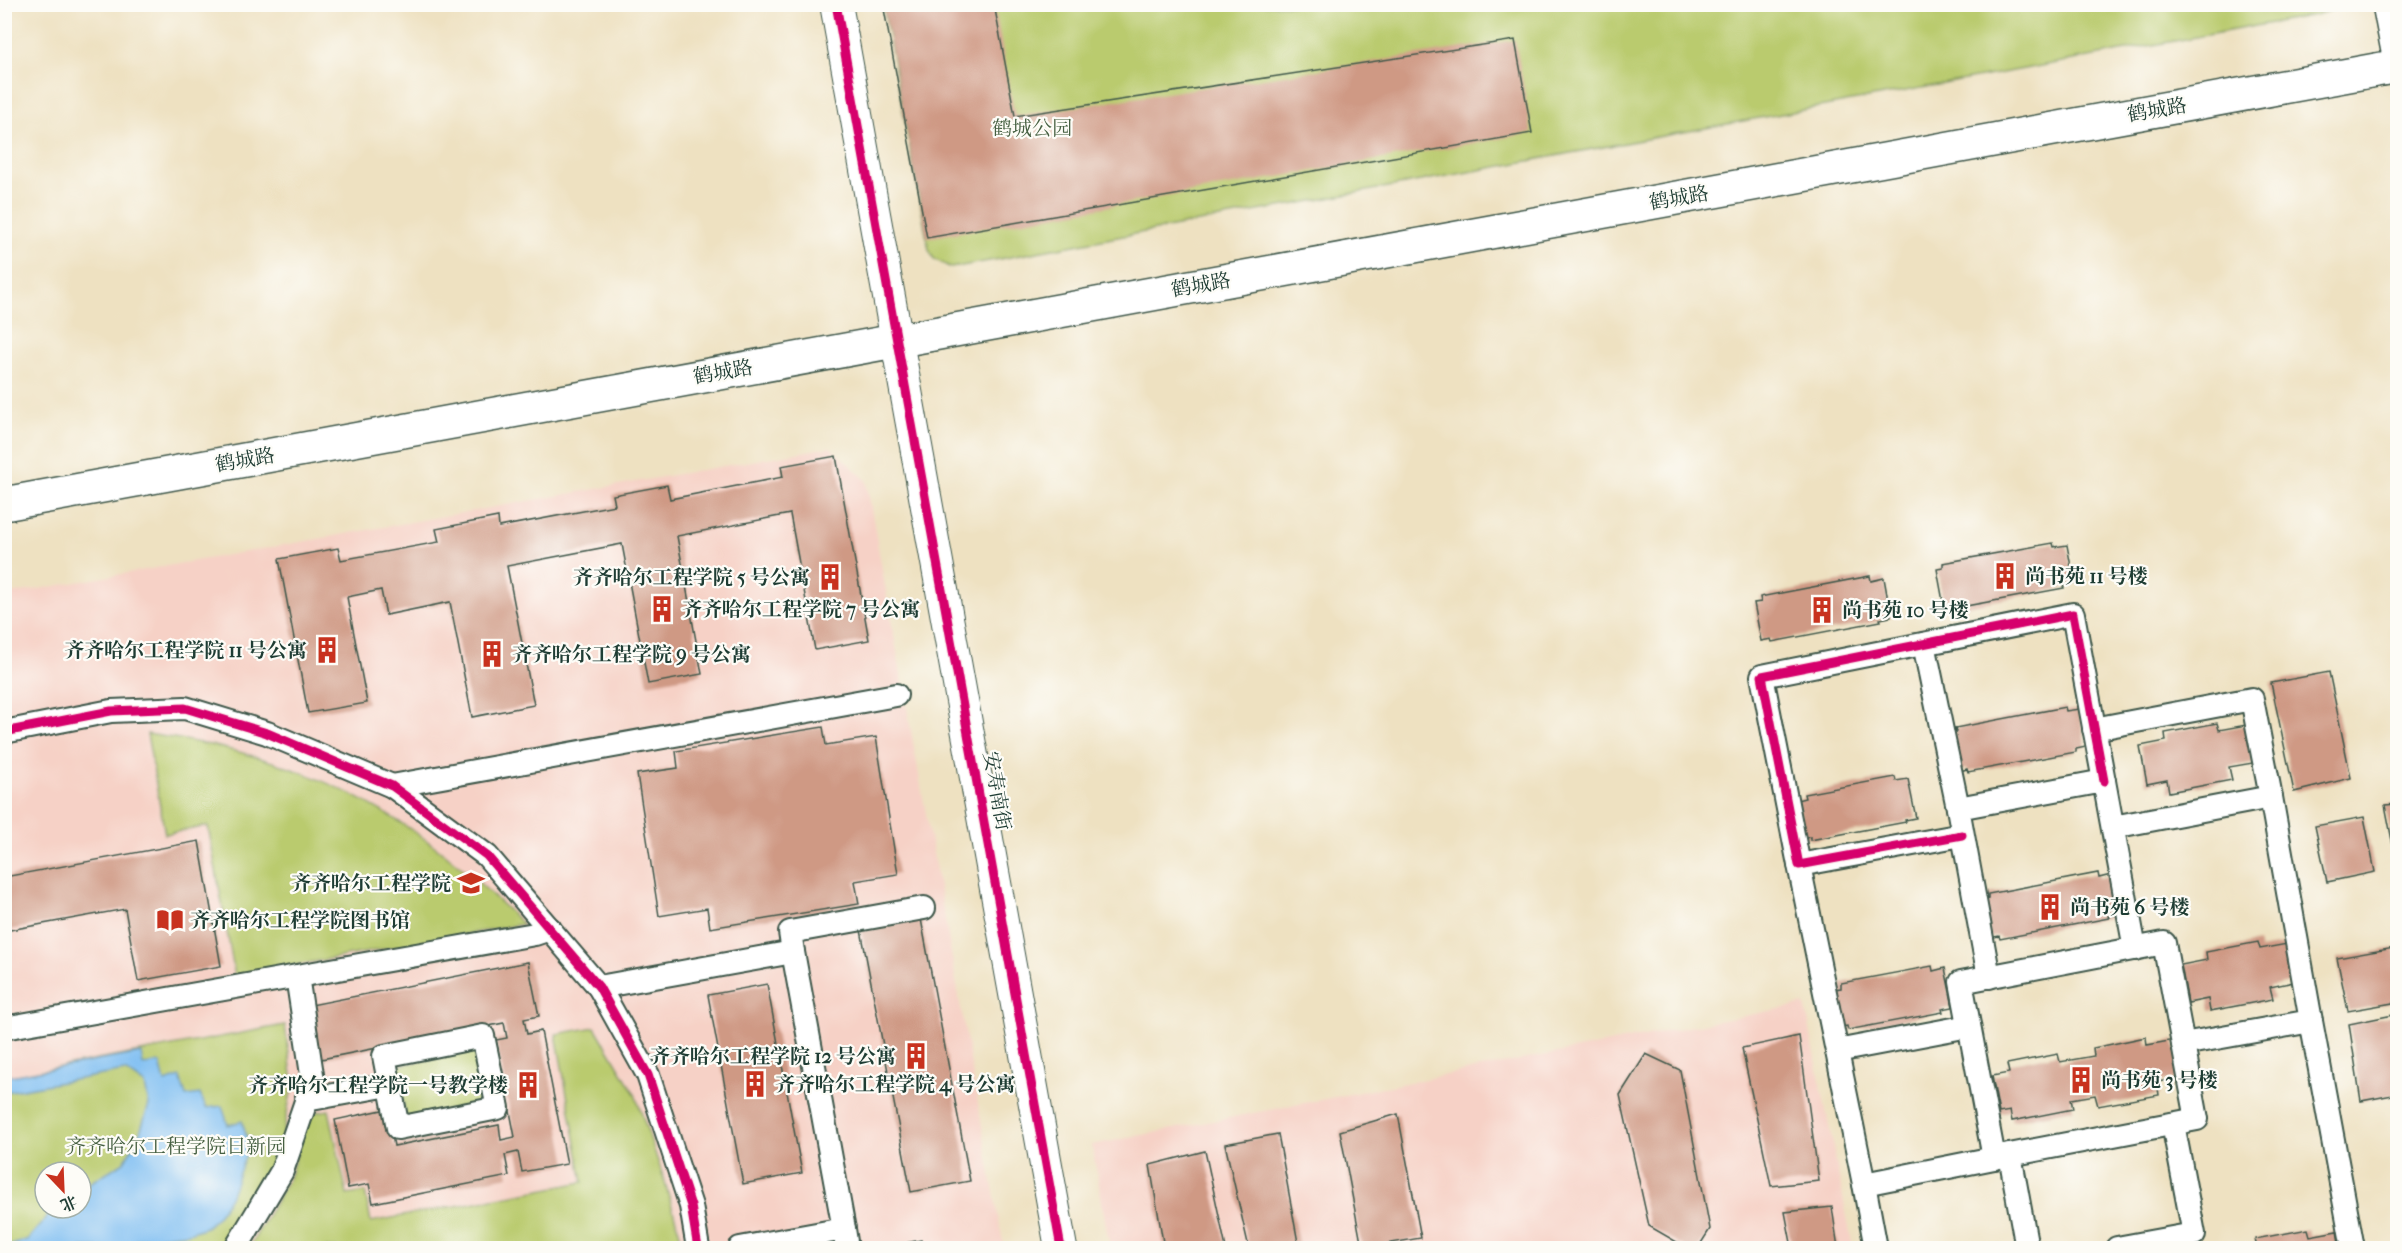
<svg xmlns="http://www.w3.org/2000/svg" width="2402" height="1253" font-family="'IM FELL French Canon','Noto Serif SC',serif">
<rect width="100%" height="100%" fill="#fdfcf7"/>
<filter id="ink" filterUnits="userSpaceOnUse"><feTurbulence type="fractalNoise" baseFrequency=".0167" numOctaves="2"/><feDisplacementMap in="SourceGraphic" scale="12" xChannelSelector="R" yChannelSelector="G"/><feConvolveMatrix kernelMatrix="1 2 1 2 8 2 1 2 1" color-interpolation-filters="sRGB"/></filter>
<filter id="wash" filterUnits="userSpaceOnUse"><feTurbulence type="fractalNoise" baseFrequency=".008" numOctaves="4" result="noise"/><feDisplacementMap in="SourceGraphic" scale="24" xChannelSelector="R" yChannelSelector="G"/><feGaussianBlur stdDeviation="1.35" result="paint"/><feColorMatrix in="noise" values="0 0 0 0 0 0 0 0 0 0 0 0 0 0 0 0 0 1.4 0 .05"/><feComposite in="paint" operator="in"/></filter>
<g filter="url(#wash)">
<rect width="100%" height="100%" fill="#eee1c1"/>
<g fill="#f6d1c6" fill-rule="evenodd">
<path d="M830,447L866,480L1004,1248H5V595ZM45,1172H81V1208H45Z"/>
<polygon points="1805,1004 1853,1248 1110,1248 1092,1145"/>
</g>
<g fill="#bacb6e" stroke="#6c8451" stroke-width="1.5" fill-rule="evenodd">
<polygon points="883,5 2342,5 2332,10 2315,15 951,268 934,259 929,250"/>
<path d="M147,734C263,749 364,788 455,862C479,881 501,904 523,924L235,976L208,826L165,834Z"/>
<path d="M285,1025L293,1082L276,1170L227,1248H5V1077ZM45,1172H81V1208H45Z"/>
<polygon points="595,1027 635,1094 664,1179 684,1248 249,1248 289,1178 310,1113 329,1110 347,1195 365,1192 371,1222 583,1182 556,1034"/>
<polygon points="476,1050 486,1103 406,1118 396,1066"/>
</g>
<polygon fill="#7ebef2" stroke="#4e7e93" stroke-width="1.5" points="141,1053 143,1065 160,1063 165,1082 180,1077 186,1096 200,1094 206,1108 222,1106 228,1125 242,1121 247,1139 252,1138 230,1197 218,1216 206,1227 189,1233 139,1239 118,1248 5,1248 28,1239 55,1208 81,1208 81,1188 124,1162 138,1138 149,1105 145,1084 125,1071 5,1092 5,1077"/>
<g id="blocks">
<g fill="#cf9984">
<polygon points="883,4 994,4 1015,116 1515,40 1532,133 927,238"/>
<polygon points="836,456 869,640 815,650 790,514 677,536 702,674 648,684 622,544 507,566 534,705 472,717 450,602 386,615 381,590 347,597 367,703 308,713 279,559 338,548 341,560 439,542 436,529 498,517 499,527 615,505 613,495 667,485 670,499 783,477 781,466"/>
<polygon points="2053,543 2054,547 2067,545 2074,583 2063,586 2064,588 1955,608 1955,605 1944,607 1937,569 1943,568 1943,563"/>
<polygon points="1870,576 1871,581 1884,578 1891,617 1880,619 1881,621 1772,642 1771,639 1761,641 1754,603 1761,602 1760,597"/>
<polygon points="2329,672 2351,778 2294,792 2271,683"/>
<polygon points="2065,707 2066,711 2079,709 2086,747 2076,749 2076,752 1968,772 1967,769 1957,772 1950,733 1956,732 1955,728"/>
<polygon points="2217,723 2219,730 2246,725 2253,763 2229,767 2232,780 2169,792 2167,780 2147,784 2140,746 2166,741 2165,733"/>
<polygon points="823,727 826,745 876,737 898,874 855,881 859,904 710,928 707,908 659,916 637,774 678,768 676,751"/>
<polygon points="1895,777 1896,781 1908,779 1916,818 1905,820 1906,822 1810,840 1810,837 1805,838 1797,800 1805,798 1804,794"/>
<polygon points="2398,804 2398,861 2396,861 2385,805"/>
<polygon points="2364,817 2375,872 2327,882 2315,826"/>
<polygon points="199,841 221,966 138,981 125,909 4,931 4,877"/>
<polygon points="2098,873 2099,878 2111,875 2119,914 2108,916 2109,918 2000,939 1999,936 1989,938 1982,900 1988,899 1988,894"/>
<polygon points="921,919 970,1181 911,1192 861,930"/>
<polygon points="2258,942 2260,949 2287,944 2294,982 2270,987 2273,999 2210,1011 2208,999 2188,1003 2181,965 2207,960 2206,952"/>
<polygon points="2394,948 2398,966 2398,1002 2348,1011 2337,958"/>
<polygon points="528,962 539,1016 524,1019 527,1034 541,1031 567,1164 522,1172 518,1152 505,1155 509,1176 373,1203 369,1184 348,1188 335,1120 387,1109 394,1146 499,1125 501,1140 515,1137 496,1040 507,1038 504,1023 316,1060 306,1006"/>
<polygon points="1932,966 1933,971 1945,968 1953,1007 1942,1009 1943,1012 1848,1030 1847,1026 1841,1027 1834,989 1841,988 1841,983"/>
<polygon points="767,984 802,1173 743,1184 708,995"/>
<polygon points="2398,1014 2398,1094 2361,1101 2349,1024"/>
<polygon points="1799,1036 1819,1181 1771,1186 1742,1048"/>
<polygon points="2146,1037 2147,1045 2174,1040 2181,1078 2157,1082 2159,1095 2098,1106 2095,1095 2071,1099 2073,1109 2012,1121 2010,1111 1999,1113 1992,1076 2009,1073 2007,1064 2058,1054 2060,1062 2094,1056 2093,1048"/>
<polygon points="1646,1054 1680,1070 1710,1229 1698,1248 1687,1248 1649,1226 1620,1095"/>
<polygon points="1398,1114 1421,1238 1362,1248 1340,1131"/>
<polygon points="1278,1134 1299,1248 1249,1248 1225,1144"/>
<polygon points="1205,1151 1226,1248 1164,1248 1150,1165"/>
<polygon points="1832,1207 1838,1248 1792,1248 1785,1212"/>
<polygon points="2308,1229 2310,1236 2337,1231 2340,1248 2257,1248 2255,1239"/>
<polygon points="921,1240 923,1248 884,1248 883,1247"/>
</g>
</g>
</g>
<g filter="url(#ink)">
<use href="#blocks" fill-opacity="0" stroke="#3e5649" stroke-width="1.5"/>
<g fill="none" stroke-linecap="round" stroke-linejoin="round">
<defs>
<g id="street">
<polyline points="1924,644 1958,808"/>
<polyline points="2094,729 2252,699 2271,797 2113,827"/>
<polyline points="4,732 111,711 185,708 267,733 392,786 487,856 599,987 648,1075 691,1206 698,1248"/>
<polyline points="392,786 896,695"/>
<polyline points="1962,835 1799,865 1762,676 2073,614 2104,781"/>
<polyline points="1799,865 1864,1184 1994,1158"/>
<polygon points="2164,943 2197,1119 1994,1158 1961,982"/>
<polyline points="793,952 790,932 924,908"/>
<polyline points="1989,977 1958,808 2104,781 2135,949"/>
<polyline points="599,987 793,952 844,1229"/>
<polyline points="2311,1021 2353,1248"/>
<polyline points="4,1028 535,934 550,929"/>
<polygon points="483,1036 498,1108 398,1128 384,1056"/>
<polyline points="2183,1044 2311,1021 2271,797"/>
<polyline points="1837,1051 1969,1026"/>
<polyline points="306,1100 389,1085"/>
<polyline points="2010,1155 2027,1248"/>
<polyline points="1864,1184 1876,1248"/>
<polyline points="236,1248 282,1171 313,1081 297,976"/>
<polyline points="740,1248 844,1229 847,1248"/>
<polyline points="2117,1248 2194,1234 2173,1124"/>
</g>
<polyline id="secondary" points="836,4 1061,1248"/>
<g id="primary">
<polyline points="2389,4 2398,51"/>
<polyline points="4,504 2398,66"/>
</g>
</defs>
<use href="#street" stroke="#3e5649" stroke-width="26"/>
<use href="#secondary" stroke="#3e5649" stroke-width="34"/>
<use href="#primary" stroke="#3e5649" stroke-width="36"/>
<use href="#street" stroke="#fff" stroke-width="22"/>
<use href="#secondary" stroke="#fff" stroke-width="32"/>
<use href="#primary" stroke="#fff" stroke-width="33"/>
<defs>
<g id="cycleway">
<polyline points="836,4 1061,1248"/>
<polyline points="4,732 111,711 185,708 267,733 392,786 487,856 599,987 648,1075 691,1206 698,1248"/>
<polyline points="1962,835 1799,865 1762,676 2073,614 2104,781"/>
</g>
</defs>
<use href="#cycleway" stroke="#fdfcf7" stroke-width="13"/>
<use href="#cycleway" stroke="#d6006c" stroke-width="9"/>
</g>
</g>
<defs>
<symbol id="building-bare" viewBox="-9 -9 18 18"><path d="M-4-6H4V6H1V3H-1V6H-4ZM-2.5-4.3h1.7v1.8h-1.7ZM.8-4.3h1.7v1.8H.8ZM-2.5-1h1.7V.8h-1.7ZM.8-1h1.7V.8H.8Z" fill="#c8321e" stroke="#fdfcf7" stroke-width="2.5" paint-order="stroke"/></symbol>
<symbol id="university-bare" viewBox="-9 -9 18 18"><path d="M0-5L7-2L0 1L-7-2ZM-4 1L0 2.5L4 1V4Q0 6-4 4Z" fill="#c8321e" stroke="#fdfcf7" stroke-width="2.5" paint-order="stroke"/></symbol>
<symbol id="library-bare" viewBox="-9 -9 18 18"><path d="M-6-4Q-3-5.5-.7-3.5V5Q-3 3-6 4ZM6-4Q3-5.5 .7-3.5V5Q3 3 6 4Z" fill="#c8321e" stroke="#fdfcf7" stroke-width="2.5" paint-order="stroke"/></symbol>
</defs>
<g fill-rule="evenodd">
<use href="#building-bare" x="1986" y="557" width="38" height="38"/>
<use href="#building-bare" x="811" y="558" width="38" height="38"/>
<use href="#building-bare" x="643" y="590" width="38" height="38"/>
<use href="#building-bare" x="1803" y="591" width="38" height="38"/>
<use href="#building-bare" x="308" y="631" width="38" height="38"/>
<use href="#building-bare" x="473" y="635" width="38" height="38"/>
<use href="#university-bare" x="452" y="864" width="38" height="38"/>
<use href="#building-bare" x="2031" y="888" width="38" height="38"/>
<use href="#library-bare" x="151" y="901" width="38" height="38"/>
<use href="#building-bare" x="897" y="1037" width="38" height="38"/>
<use href="#building-bare" x="2062" y="1061" width="38" height="38"/>
<use href="#building-bare" x="736" y="1065" width="38" height="38"/>
<use href="#building-bare" x="509" y="1066" width="38" height="38"/>
</g>
<g text-anchor="middle" dominant-baseline="central" stroke-width="4.5" stroke-linejoin="round" paint-order="stroke">
<g font-size="20" fill="#1f3d34" stroke="#fdfcf7">
<text transform="translate(2157 110) rotate(-10)">鹤城路</text>
<text transform="translate(1679 198) rotate(-10)">鹤城路</text>
<text transform="translate(1201 285) rotate(-10)">鹤城路</text>
<text transform="translate(723 372) rotate(-10)">鹤城路</text>
<text transform="translate(245 460) rotate(-10)">鹤城路</text>
<text transform="translate(997 791) rotate(80)">安寿南街</text>
</g>
<g font-size="20" fill="#466042" stroke="#fdfcf7">
<text x="1032" y="128">鹤城公园</text>
<text x="176" y="1146">齐齐哈尔工程学院日新园</text>
</g>
<g font-size="20" font-weight="bold" fill="#1f3d34" stroke="#fdfcf7" text-anchor="start">
<text x="2025" y="576">尚书苑 11 号楼</text>
<text x="810" y="577" text-anchor="end">齐齐哈尔工程学院 5 号公寓</text>
<text x="682" y="609">齐齐哈尔工程学院 7 号公寓</text>
<text x="1842" y="610">尚书苑 10 号楼</text>
<text x="307" y="650" text-anchor="end">齐齐哈尔工程学院 11 号公寓</text>
<text x="512" y="654">齐齐哈尔工程学院 9 号公寓</text>
<text x="451" y="883" text-anchor="end">齐齐哈尔工程学院</text>
<text x="2070" y="907">尚书苑 6 号楼</text>
<text x="190" y="920">齐齐哈尔工程学院图书馆</text>
<text x="896" y="1056" text-anchor="end">齐齐哈尔工程学院 12 号公寓</text>
<text x="2101" y="1080">尚书苑 3 号楼</text>
<text x="775" y="1084">齐齐哈尔工程学院 4 号公寓</text>
<text x="508" y="1085" text-anchor="end">齐齐哈尔工程学院一号教学楼</text>
</g>
</g>
<rect width="2402" height="1253" fill="none" stroke="#fdfcf7" stroke-width="24"/>
<g transform="translate(63 1190) rotate(157)"><circle r="28" fill="#fdfcf7" stroke="#a4b0a9" stroke-width="1.5"/>
<path d="M0-4.5L10 22L0 15L-10 22Z" fill="#c8321e"/>
<text y="-9" font-size="16" font-weight="bold" text-anchor="middle" fill="#1f3d34">北</text>
</g>
</svg>
